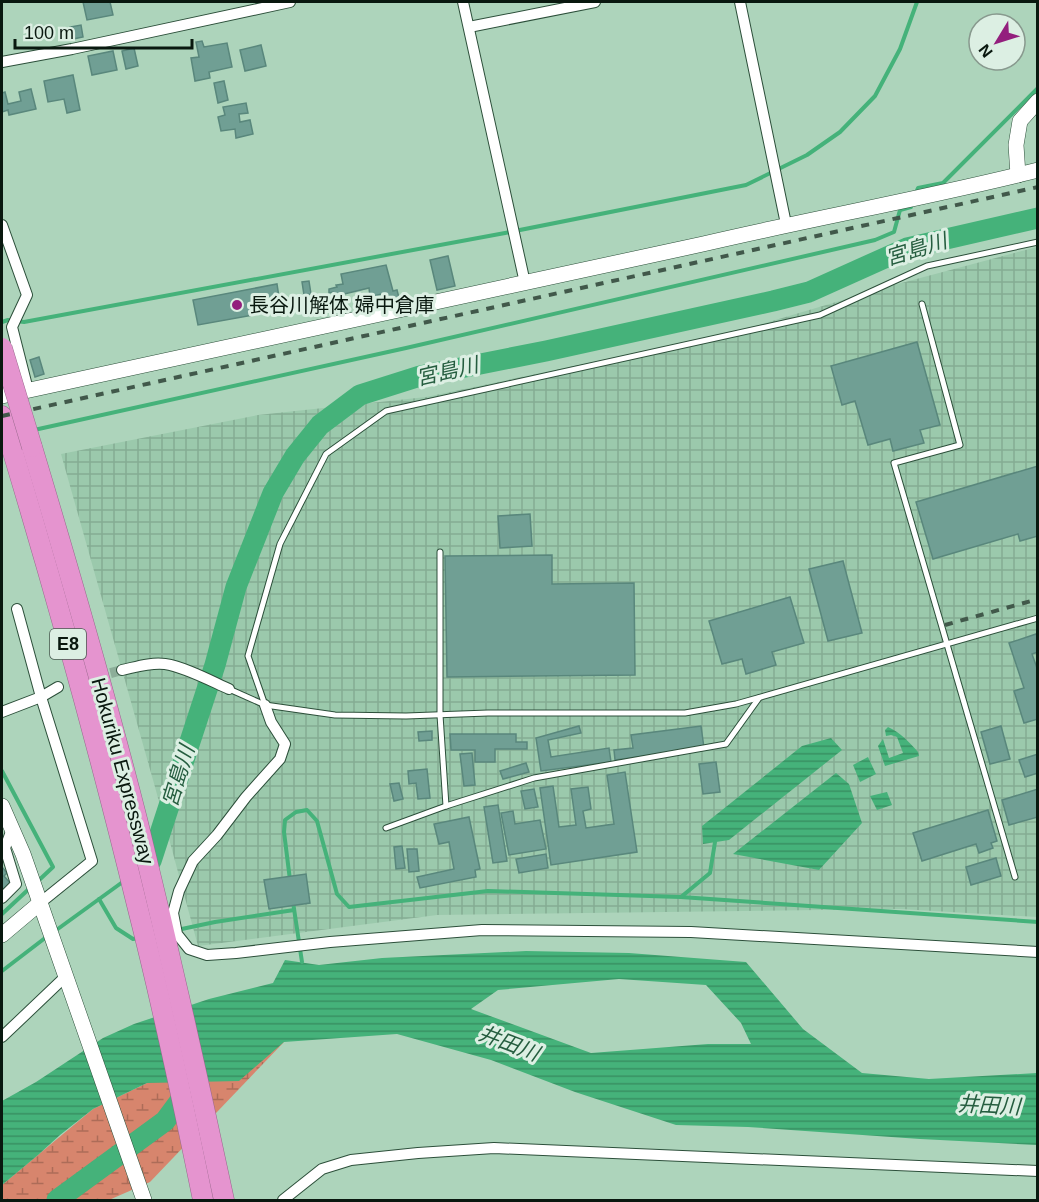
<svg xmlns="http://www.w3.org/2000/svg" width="1039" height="1202" font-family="Arial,'Noto Sans JP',sans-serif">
<defs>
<pattern id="industrial-grid" width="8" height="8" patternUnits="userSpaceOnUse" patternTransform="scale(1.5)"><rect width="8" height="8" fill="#9bc9ac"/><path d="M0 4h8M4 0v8" fill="none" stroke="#84ac93"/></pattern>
<pattern id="wetland-marsh" width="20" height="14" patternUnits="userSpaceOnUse" patternTransform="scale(1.5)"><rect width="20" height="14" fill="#d7856d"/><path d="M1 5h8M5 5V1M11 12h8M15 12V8" fill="none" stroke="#ad6c58"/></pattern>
<pattern id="water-rules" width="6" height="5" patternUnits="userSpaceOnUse" patternTransform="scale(1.5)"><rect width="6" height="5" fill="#45b27a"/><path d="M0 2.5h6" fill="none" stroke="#389062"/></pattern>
</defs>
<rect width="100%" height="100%" fill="#add4bb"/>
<polygon fill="url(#industrial-grid)" points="1037,247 1037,917 900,909 437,915 198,946 155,787 61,454 258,415 426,397 732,333 890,286"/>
<polygon fill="url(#wetland-marsh)" points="284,1042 150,1182 109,1200 2,1200 2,1185 93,1109 147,1083"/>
<g fill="url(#water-rules)" fill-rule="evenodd">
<path d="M888,727C900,732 910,743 918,752L919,756L885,766L878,746L883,739L889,758L903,753L897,737L891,735L886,736L885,730Z"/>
<polygon points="831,738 842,750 729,840 703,844 702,826 802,746"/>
<polygon points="868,757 876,774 860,782 853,765"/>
<polygon points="836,773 849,784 862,823 819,870 733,854"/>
<polygon points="887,792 892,805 877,810 870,796"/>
<path d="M526,951L629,953L746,962L803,1029L862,1073L929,1079L1037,1073V1145L920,1139L748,1127L676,1125L575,1092L491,1060L397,1034L284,1042L239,1081L147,1083L93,1109L60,1135L38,1155L2,1185V1101L36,1082L103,1038L134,1024L209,999L273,983L285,960L319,965L382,958ZM619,979L706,985L741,1023L751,1044H708L591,1053L471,1009L498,990Z"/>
</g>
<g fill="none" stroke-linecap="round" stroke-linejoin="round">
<g stroke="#45b27a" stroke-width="4">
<polyline points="915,195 918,188 943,183 1038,88"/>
<polyline points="2,322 8,320 24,322 505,233 746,185 807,155 840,132 875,96 900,49 917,2"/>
<polyline points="34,430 406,348 875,240 894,232 900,210 911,207 912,202"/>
<polyline points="2,771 53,867 37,882"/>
<polyline points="290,880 284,832 285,820 296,812 307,810 317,821 337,894 349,907 488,891 681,897 1038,922"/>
<polyline points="681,897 710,873 715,842"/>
<polyline points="99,899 116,928 133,939 140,938"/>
<polyline points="293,902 302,962"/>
<polyline points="2,914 31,887"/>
<polyline points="177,930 215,922 294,910"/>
<polyline points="55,931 124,881"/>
<polyline points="2,971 49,935"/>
</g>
<g stroke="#45b27a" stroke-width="21">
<polyline points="151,861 215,665 236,587 273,493 295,456 320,425 360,395 420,376 546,351 773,301 809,292 907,248 1038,218"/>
<polyline points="57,1200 165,1121 191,1086"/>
</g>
</g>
<g fill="#709f94" stroke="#59877c" stroke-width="1.5">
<polygon points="83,2 110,2 113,15 87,20"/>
<polygon points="81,25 83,37 73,39 70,27"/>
<polygon points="202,41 204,47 227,43 232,67 209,72 210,78 195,81 191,58 199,57 196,42"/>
<polygon points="261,45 266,66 245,71 240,50"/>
<polygon points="134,48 138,66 126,69 122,51"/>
<polygon points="113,51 117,70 92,75 88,56"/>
<polygon points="73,75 80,110 67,113 64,99 48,102 44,81"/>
<polygon points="224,81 228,100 218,103 214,83"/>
<polygon points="31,89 36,109 9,115 8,110 2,112 2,93 5,92 8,104 21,101 19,92"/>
<polygon points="246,103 248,113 239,114 240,122 250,120 253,134 236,138 235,129 221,131 218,117 225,115 223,107"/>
<polygon points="448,256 455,286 437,290 430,260"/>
<polygon points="386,265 393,291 397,290 400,302 384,306 382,294 370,297 369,288 340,295 343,311 335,313 332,296 335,296 333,292 329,293 329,289 337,287 336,285 343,284 341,274"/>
<polygon points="309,281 311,294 304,295 302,282"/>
<polygon points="277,284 281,310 198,325 193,300"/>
<polygon points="917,342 940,425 920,430 924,443 893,451 890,439 868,445 855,401 842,405 831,366"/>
<polygon points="39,357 44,374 35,377 30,360"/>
<polygon points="1038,466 1038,536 1020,541 1018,534 933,559 916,502"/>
<polygon points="530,514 532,546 500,548 498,516"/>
<polygon points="552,555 552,584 634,583 635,675 447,677 445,556"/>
<polygon points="843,561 862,633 828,641 809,569"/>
<polygon points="790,597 804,643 772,652 776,665 746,674 742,659 722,664 709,621"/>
<polygon points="1036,634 1038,639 1038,652 1032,654 1038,671 1038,719 1024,723 1014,691 1024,688 1009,643"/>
<polygon points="579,726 581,733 548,740 551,757 609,748 611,762 541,771 536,738"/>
<polygon points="701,726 704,748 615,760 614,750 633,748 631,735"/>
<polygon points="1001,726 1010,759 990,764 981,732"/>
<polygon points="432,731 432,740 419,741 418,732"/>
<polygon points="450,734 516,734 516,742 527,742 527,749 495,749 495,762 475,762 475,750 451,750"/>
<polygon points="472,753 475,785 464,786 460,754"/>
<polygon points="1038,754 1038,773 1025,777 1019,760"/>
<polygon points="716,762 720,792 703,794 699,764"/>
<polygon points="526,763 529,772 503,779 500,771"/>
<polygon points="427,769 430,798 418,799 416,783 409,784 408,771"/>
<polygon points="625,772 637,852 551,865 540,788 553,786 559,827 576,825 571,789 588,787 591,809 583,811 586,828 614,824 607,775"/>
<polygon points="399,783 403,799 394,801 390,784"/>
<polygon points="534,789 538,807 525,809 521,791"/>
<polygon points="1038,789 1038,817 1009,825 1002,800"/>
<polygon points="498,805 507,861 493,863 484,807"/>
<polygon points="988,810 997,841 991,843 993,848 979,853 976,844 922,861 913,833"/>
<polygon points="513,811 515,824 540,820 546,849 509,855 501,813"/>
<polygon points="469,817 480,869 475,870 476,877 420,888 417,877 454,869 449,842 439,844 434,824"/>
<polygon points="402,846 405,868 396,869 394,847"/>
<polygon points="407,849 417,849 419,871 409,872"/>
<polygon points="546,854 548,868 519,873 516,859"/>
<polygon points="996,858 1001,876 971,885 966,867"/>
<polygon points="2,867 7,873 4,876 11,884 4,890 2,887"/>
<polygon points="306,874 310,903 269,909 264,880"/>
</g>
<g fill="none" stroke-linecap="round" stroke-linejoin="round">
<polyline stroke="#8cae99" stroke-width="10" stroke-dasharray="10 5" stroke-linecap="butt" points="96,677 122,670"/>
<defs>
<g id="lane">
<polyline points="922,304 960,445 894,463 1015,877"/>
<polyline points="440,552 440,715 446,806"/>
<polyline points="229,689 265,705 335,715 406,716 488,713 685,713 736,704 1038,618"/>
<polyline points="265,705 248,656 280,544 326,454 386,411 820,315 927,266 1038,242"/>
<polyline points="386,828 446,806 534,778 726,744 759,698"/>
</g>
<g id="street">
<polyline points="463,2 525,283"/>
<polyline points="740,2 786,224"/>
<polyline points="469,27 595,2"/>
<polyline points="2,62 72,49 290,2"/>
<polyline points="2,225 27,295 12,327 28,390"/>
<polyline points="17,609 41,697 92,861 40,903"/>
<path d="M122,670C136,667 151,662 165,664C185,667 211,681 229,689"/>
<polyline points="265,705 271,722 285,744 280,759 246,797 217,835 193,861 179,891 173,913 177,934 189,949 207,955 236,953 330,942 482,930 691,932 1038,952"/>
<polyline points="2,712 41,697 58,687"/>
<polyline points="2,898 16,884 5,848 12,829"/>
<polyline points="2,1037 66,976"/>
<polyline points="283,1200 322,1169 351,1160 418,1153 494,1148 1038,1171"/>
</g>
<g id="secondary">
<polyline points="1018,175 1016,145 1020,121 1038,101"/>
<path d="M2,396L703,244C814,218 927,198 1038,170"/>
<polyline points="2,806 23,854 144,1200"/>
<polyline points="2,935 40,903"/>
</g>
<g id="highway">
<path d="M2,416C51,577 97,741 137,905C162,1003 183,1102 203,1200"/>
<path d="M32,447C69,570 105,694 137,819C168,946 197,1073 224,1200"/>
</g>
</defs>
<use href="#lane" stroke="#2c4f3a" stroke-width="7"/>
<use href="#street" stroke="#2c4f3a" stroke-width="12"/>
<use href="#secondary" stroke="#2c4f3a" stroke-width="16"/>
<use href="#highway" stroke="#98698c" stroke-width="21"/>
<use href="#lane" stroke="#fff" stroke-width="5"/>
<use href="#street" stroke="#fff" stroke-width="10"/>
<use href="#secondary" stroke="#fff" stroke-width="15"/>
<use href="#highway" stroke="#e594cf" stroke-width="20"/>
<g stroke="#41584a" stroke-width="4" stroke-dasharray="8 8" stroke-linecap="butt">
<polyline points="2,416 1038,187"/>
<polyline points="945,625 1038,599"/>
</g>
<defs>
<polyline id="highway-bridge" points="2,348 32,447"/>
</defs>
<use href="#highway-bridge" stroke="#98698c" stroke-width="21" stroke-linecap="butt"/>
<use href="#highway-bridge" stroke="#e594cf" stroke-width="20"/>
</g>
<circle fill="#931f7d" stroke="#dcefe3" stroke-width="2" cx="237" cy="305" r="6"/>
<g text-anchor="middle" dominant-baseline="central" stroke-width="6" stroke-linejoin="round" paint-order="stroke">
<rect fill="#dcefe3" stroke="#48584f" stroke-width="1.5" x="50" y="629" width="36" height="30" rx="4.5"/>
<g font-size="18" font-weight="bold" fill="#09180f">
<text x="68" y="644">E8</text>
</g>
<g font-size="20" fill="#09180f" stroke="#dcefe3" text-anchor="start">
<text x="249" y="305">長谷川解体 婦中倉庫</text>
</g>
<g font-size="20" fill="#09180f" stroke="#dcefe3">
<text transform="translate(123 771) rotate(75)">Hokuriku Expressway</text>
</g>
<g font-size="21" font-style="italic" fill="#255d3f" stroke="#dcefe3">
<text transform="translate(916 249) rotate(-17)">宮島川</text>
<text transform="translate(447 371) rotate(-13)">宮島川</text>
<text transform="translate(178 776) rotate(-73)">宮島川</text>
<text transform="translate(509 1043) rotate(21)">井田川</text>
<text transform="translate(989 1105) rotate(3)">井田川</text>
</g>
</g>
<rect width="1039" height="1202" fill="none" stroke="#09180f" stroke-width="6"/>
<g transform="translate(997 42) rotate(232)"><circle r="28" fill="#dcefe3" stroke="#88998e" stroke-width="1.5"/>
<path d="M0-4.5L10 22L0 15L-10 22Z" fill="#931f7d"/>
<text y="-9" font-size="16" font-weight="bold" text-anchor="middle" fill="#09180f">N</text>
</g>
<path d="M15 39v9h177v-9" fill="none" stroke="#09180f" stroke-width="3"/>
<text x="24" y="39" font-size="18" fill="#09180f" stroke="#dcefe3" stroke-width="4.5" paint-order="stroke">100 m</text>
</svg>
